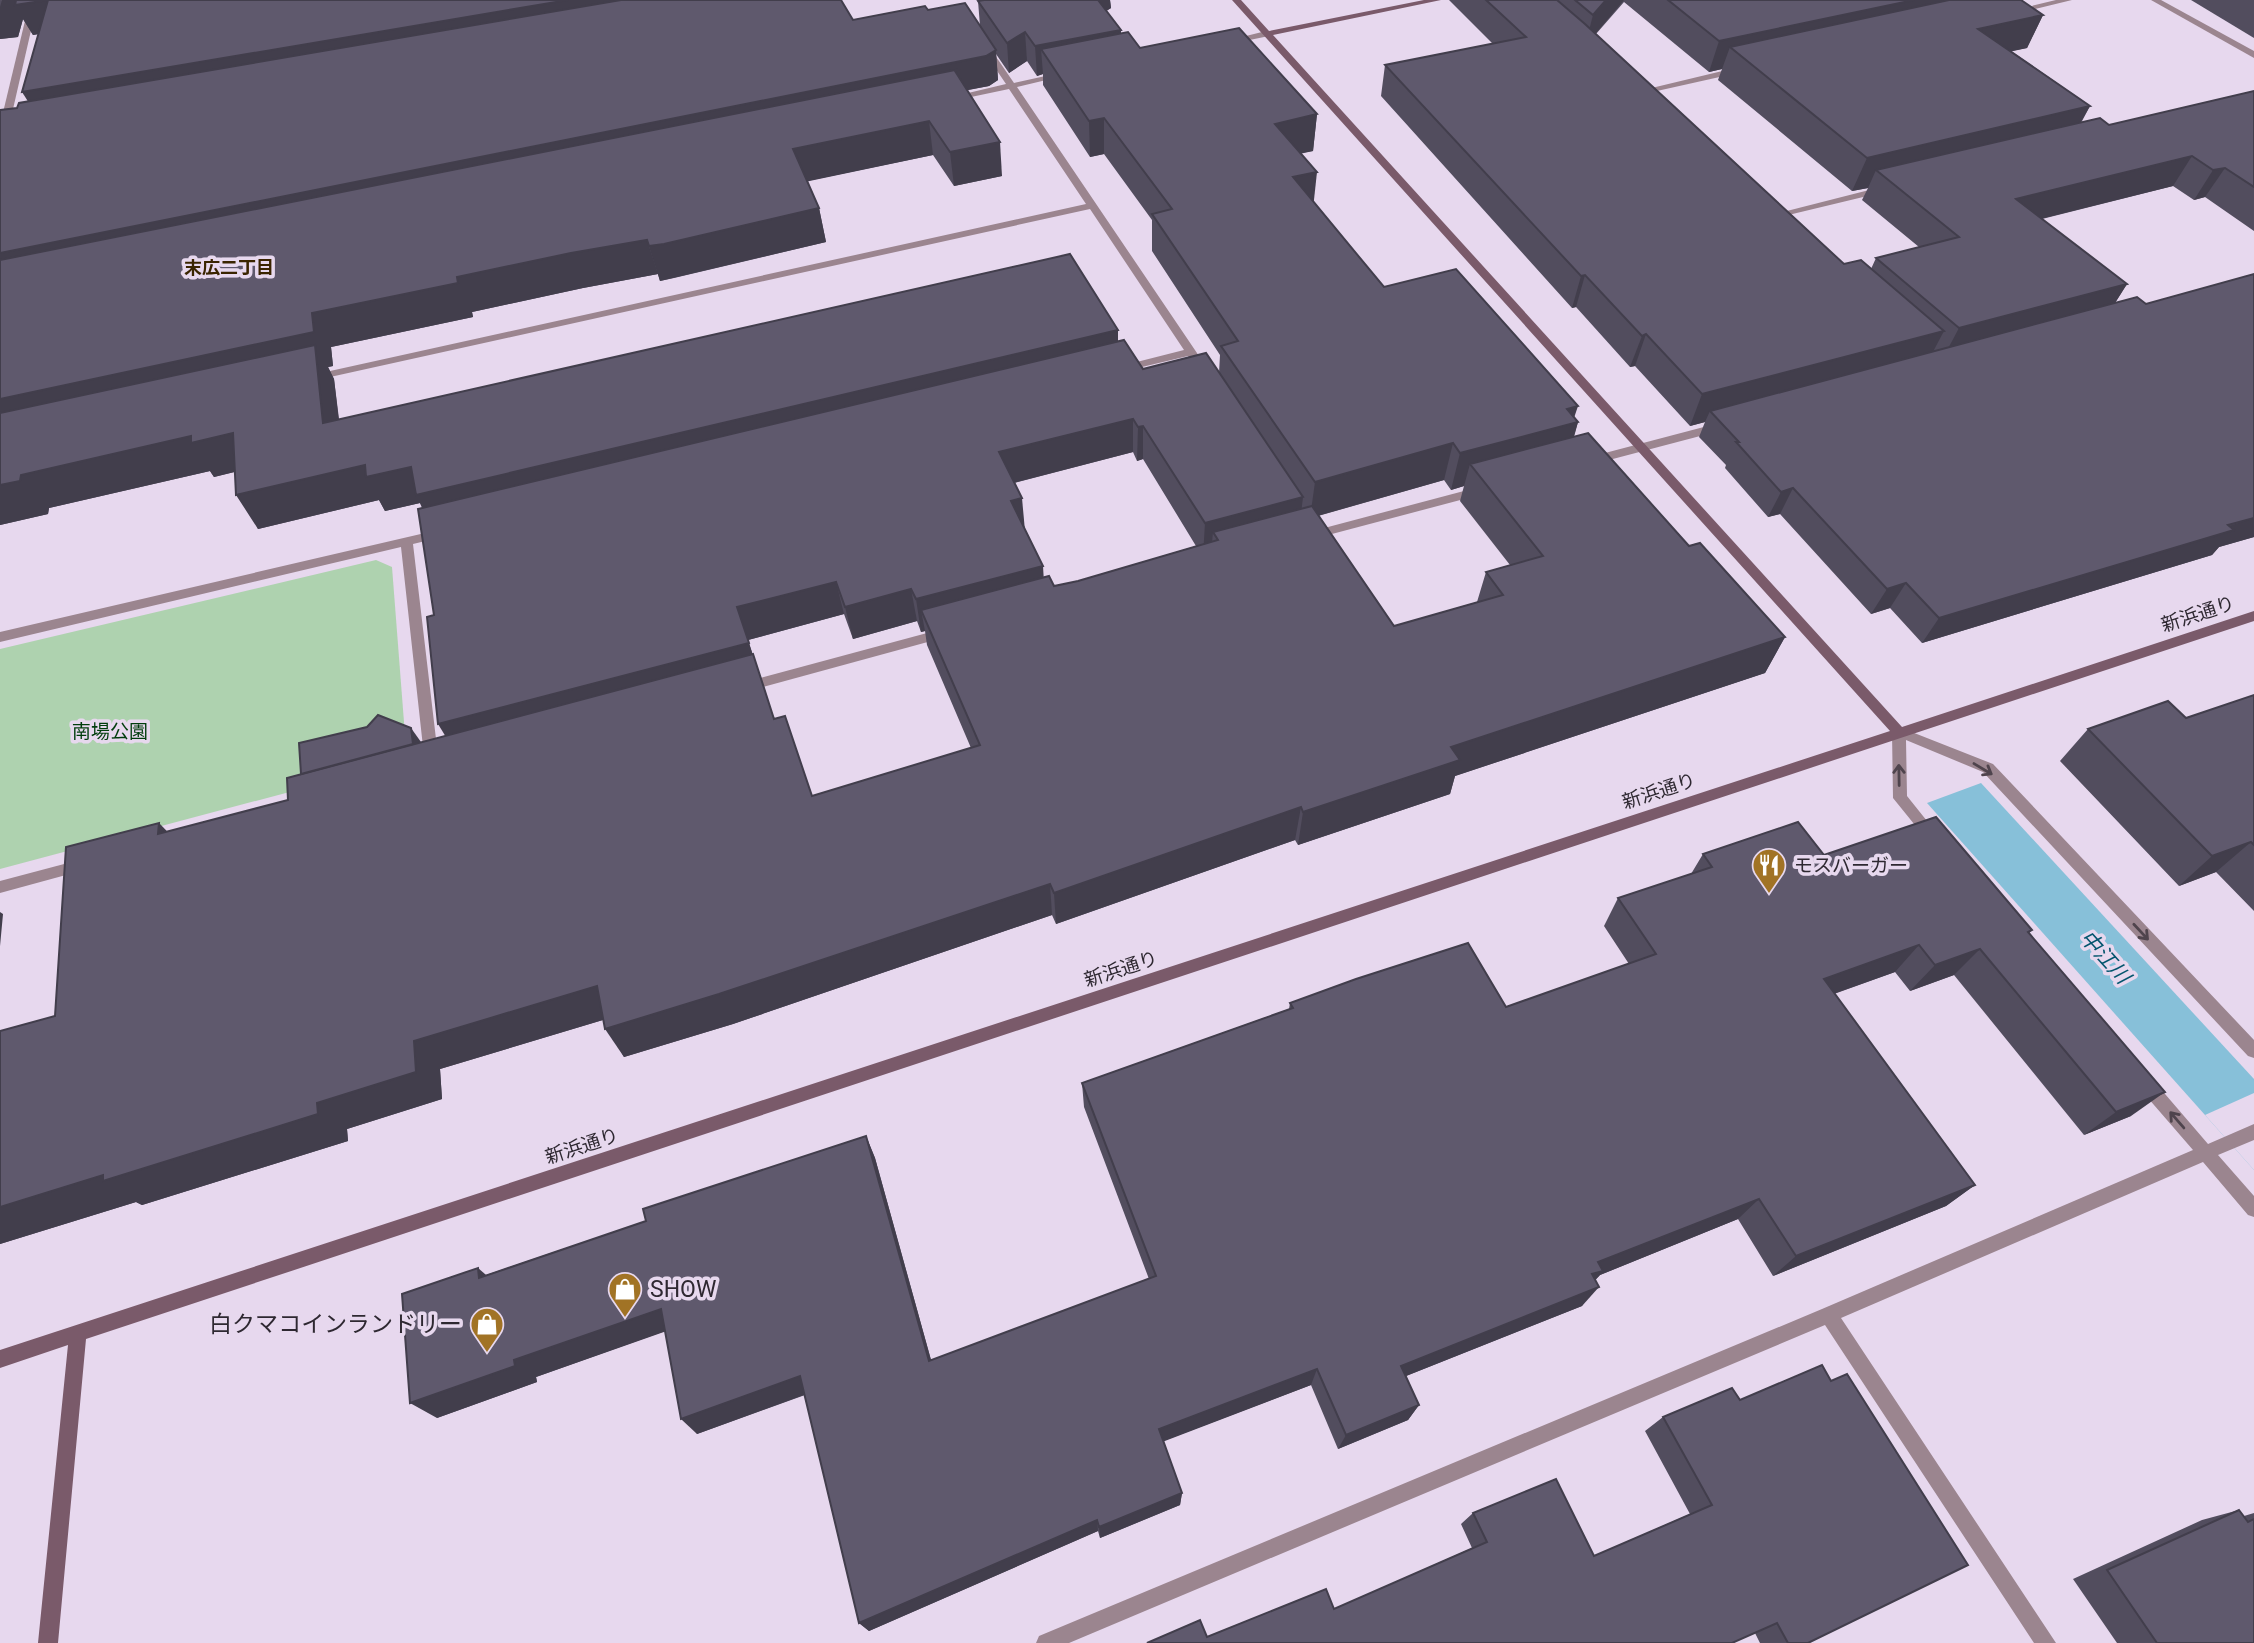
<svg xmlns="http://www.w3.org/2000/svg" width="2254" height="1643" font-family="Roboto,'Noto Sans JP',sans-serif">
<rect width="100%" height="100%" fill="#e7d8ee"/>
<polygon fill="#aed2af" points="376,560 392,567 406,748 387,766 0,869 0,649"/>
<polygon fill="#87c0d9" points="1981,783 2254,1079 2254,1170 1927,803"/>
<polygon fill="#e7d8ee" points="2254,1093 2254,1170 2205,1115"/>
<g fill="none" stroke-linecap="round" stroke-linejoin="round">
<g fill="#9b858f" fill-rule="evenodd">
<polygon points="30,0 38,0 5,144 0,147 0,125"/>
<polygon points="2056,0 2072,0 2015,14 2011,11"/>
<polygon points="2151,0 2161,0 2254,51 2254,58"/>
<polygon points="1266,31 1269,32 1269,36 1230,44 1226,41"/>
<polygon points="984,48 990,48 1014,83 1059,73 1063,76 1017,87 1199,356 1199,360 1191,360 1188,356 1121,372 1117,371 1117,367 1184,350 1090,209 312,381 307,378 312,375 1086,204 1009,89 952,101 947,98 1006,84 983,50"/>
<polygon points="1739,67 1743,70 1742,72 1639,95 1635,92"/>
<polygon points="1881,187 1886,190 1884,192 1772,219 1767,216"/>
<polygon points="1719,423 1725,427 1723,430 1590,465 1584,461 1586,458"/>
<polygon points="1479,487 1483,488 1483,494 1313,539 1307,535 1313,531"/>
<polygon points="438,530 444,534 442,537 413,544 438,756 431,761 424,756 401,547 0,642 0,632"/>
<polygon points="942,629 946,631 948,634 946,637 745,692 738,687 745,682"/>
<polygon points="1899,727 1993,764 2254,1040 2254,1058 2248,1056 1983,772 1906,740 1907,796 1939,836 1937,840 1927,840 1893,798 1892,732"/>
<polygon points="83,859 88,861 90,865 88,869 0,893 0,881"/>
<polygon points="2147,1078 2153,1080 2208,1144 2254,1124 2254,1140 2218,1155 2254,1196 2254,1217 2248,1215 2203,1162 1841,1318 2056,1643 2034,1643 1825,1325 1069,1643 1036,1643 1039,1636 1822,1309 2193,1150 2141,1090 2139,1085 2141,1080"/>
</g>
<polygon fill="#7a5a6a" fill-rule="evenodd" points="1232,0 1241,0 1269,31 1424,0 1441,0 1273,35 1902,727 2254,611 2254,621 86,1339 58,1643 38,1643 68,1345 0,1368 0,1350 1890,731"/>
</g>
<g fill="#524d5e" fill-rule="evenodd">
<path d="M0,0L853,20L928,10L980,26L978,1L984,0H1110L1111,8L1106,11L1121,30V33L1140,48L1317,114L1313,151L1301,153L1313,202L1384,287L1574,417L1578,422L1574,437L1785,637L1765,673L1455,776L1450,794L1298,845L1295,840L1056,924L1052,915L733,1024L624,1057L603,1020L440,1069L442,1099L347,1129L348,1141L142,1205L136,1202L0,1244V1031L55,1016L168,832L288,800L421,742L445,736L434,615L422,508L420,503L385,511L379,500L258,529L234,472L214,477L210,471L49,508L48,514L0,525V110L17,108L28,102L38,34L33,35L23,19L18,37L0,39ZM996,54L1009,73L1027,61L1037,76L1043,74V85L1090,157L1104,154L1152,220V251L1220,355L1219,373L1143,369L1118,342L339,419L334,379L328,367L333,366L331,347L473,317L472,312L583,288L658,274L660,281L674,278L826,242L819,208L807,181L933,155L954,186L1002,176L967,90L989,86L998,80ZM1133,452L1137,461L1143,459L1196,546L1078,581L1054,586L1043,577L1025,530L1014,483ZM1444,480L1451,490L1464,486L1460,501L1510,565L1486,572L1477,602L1394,626L1318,516ZM844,614L853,639L917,621L921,632L925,631L927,645L971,748L812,796L774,719L748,640Z"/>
<path d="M1449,0H2021L2043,15L2027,48L2011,51L2090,106L2081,123L2109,125L2254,91V231L2205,197L2194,200L2173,186L2042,219L2127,284L2115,303L2146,304L2254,274V537L2219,547L2212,555L1922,643L1890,608L1871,614L1780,514L1768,517L1725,468L1726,465L1699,437L1705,422L1690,426L1635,366L1630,367L1576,307L1572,308L1381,96L1385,65L1493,44ZM1624,2L1709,72L1722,69L1718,80L1852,191L1868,188L1862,200L1919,247L1876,258L1871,269L1844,264L1596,34Z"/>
<polygon points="2191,0 2254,0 2254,38"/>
<polygon points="2254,695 2254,911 2216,872 2179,886 2060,761 2088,729 2186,718"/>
<polygon points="1703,854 1824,855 2032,930 2029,933 2131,1116 2084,1135 1954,975 1910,991 1895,972 1834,994 1975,1185 1946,1206 1773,1276 1738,1219 1600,1275 1595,1280 1582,1306 1406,1376 1419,1405 1408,1420 1338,1449 1311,1385 1163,1441 1182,1493 1180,1505 1100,1538 1098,1531 869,1631 859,1623 805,1395 697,1434 665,1331 536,1377 537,1382 437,1418 486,1275 646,1221 866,1136 875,1158 931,1360 1149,1279 1084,1107 1082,1083 1289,1009 1290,1003 1506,1007 1629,964 1604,926 1618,898 1691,874"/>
<polygon points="1663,1417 1808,1643 1760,1643 1755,1633 1207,1637 1334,1609 1472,1548 1461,1524 1473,1513 1594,1556 1690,1514 1645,1431"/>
<polygon points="2239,1510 2244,1516 2254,1513 2254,1643 2117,1643 2073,1579 2202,1520"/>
</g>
<g fill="#423e4c">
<polygon points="2,0 48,0 65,30 33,35 23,19 18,37 0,39 0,7"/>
<polygon points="568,0 747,0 41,122 22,92"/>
<polygon points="1091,0 1110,0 1111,8 1092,20"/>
<polygon points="1606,0 1624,0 1585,46 1593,15"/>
<polygon points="1914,0 1984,0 1730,47 1722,69 1709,72 1719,41"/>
<polygon points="2043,15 2027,48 1963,62 1978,29"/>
<polygon points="1121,30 1121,59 1041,49 1043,74 1037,76 1035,46"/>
<polygon points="1025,32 1027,61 1009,73 1007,43"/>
<polygon points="996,50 998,80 989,86 0,279 0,253"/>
<polygon points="2090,106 2071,139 1876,170 1868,188 1852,191 1867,158"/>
<polygon points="1317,114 1313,151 1272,160 1275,124"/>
<polygon points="1104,118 1104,154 1090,157 1089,121"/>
<polygon points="929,121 933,155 800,183 793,149"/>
<polygon points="1000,142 1002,176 954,186 950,152"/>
<polygon points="2192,156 2173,186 2000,229 2016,199"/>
<polygon points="2225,168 2205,197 2194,200 2213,170"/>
<polygon points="1317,172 1313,209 1293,177"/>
<polygon points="819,208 826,242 660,281 649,246"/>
<polygon points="647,240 658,274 583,288 472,312 473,317 331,347 333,366 328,367 334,379 343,457 323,423 0,439 0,399 312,313 457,277 571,253"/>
<polygon points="1585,275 1576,307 1572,308 1581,276"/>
<polygon points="2127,284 2108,314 1943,358 1959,328"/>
<polygon points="1118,330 1118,364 434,529 420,503 385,511 379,500 258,529 236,495 365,465 411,467"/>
<polygon points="1944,331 1927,363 1710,411 1705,422 1690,426 1702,394"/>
<polygon points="1646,334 1635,366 1630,367 1642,336"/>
<polygon points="1578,406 1572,424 1578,422 1567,459 1470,464 1464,486 1451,490 1460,453 1567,409"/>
<polygon points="1133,419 1133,452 1002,486 999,452"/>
<polygon points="1143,426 1143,459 1137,461 1138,427"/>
<polygon points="233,433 255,467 214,477 210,471 49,508 48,514 0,525 0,485 21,475 191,436"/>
<polygon points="1453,443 1444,480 1310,518 1315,482"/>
<polygon points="1793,488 1780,514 1768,517 1781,492"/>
<polygon points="1303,497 1299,531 1218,540 1213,532 1211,554 1203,556 1205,523"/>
<polygon points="1022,498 1025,531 1011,501"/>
<polygon points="2254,518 2254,537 2219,547 2212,555 1922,643 1939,618"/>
<polygon points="1043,566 1045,599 921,610 925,631 921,632 916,599"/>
<polygon points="836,582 844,614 748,640 737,607"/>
<polygon points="1906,583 1890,608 1871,614 1887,589"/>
<polygon points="911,589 917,621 853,639 845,607"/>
<polygon points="1785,637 1765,673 1455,776 1450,794 1298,845 1303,812 1451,747"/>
<polygon points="749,643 759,675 457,755 438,724"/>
<polygon points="411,728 421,742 313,795"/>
<polygon points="1301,807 1295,840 1056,924 1054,893"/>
<polygon points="159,823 190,855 158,834"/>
<polygon points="2251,842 2216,872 2179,886 2212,856"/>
<polygon points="1050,884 1052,915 733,1024 624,1057 605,1029"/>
<polygon points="0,912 3,914 0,946"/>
<polygon points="1919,945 1895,972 1802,1005 1824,979"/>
<polygon points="1980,949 1954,975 1910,991 1935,965"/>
<polygon points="597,986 616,1016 440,1069 442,1099 347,1129 348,1141 142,1205 136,1202 0,1244 0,1207 317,1103 414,1041"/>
<polygon points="2165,1092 2131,1116 2084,1135 2116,1112"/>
<polygon points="866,1136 875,1158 936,1378 929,1361"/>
<polygon points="1975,1185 1946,1206 1773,1276 1796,1256"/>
<polygon points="1759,1199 1738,1219 1600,1275 1586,1290 1576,1293 1598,1262"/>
<polygon points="478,1268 500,1287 479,1278"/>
<polygon points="1599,1287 1582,1306 1391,1382 1401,1366"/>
<polygon points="661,1309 678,1327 536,1377 537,1382 437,1418 410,1403 514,1360"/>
<polygon points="1317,1369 1311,1385 1157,1444 1159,1429"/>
<polygon points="800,1376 812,1392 697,1434 681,1419"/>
<polygon points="1419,1405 1408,1420 1338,1449 1346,1435"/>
<polygon points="1182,1493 1180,1505 1100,1538 1099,1527"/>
<polygon points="1097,1520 1098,1531 869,1631 859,1623"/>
</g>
<g fill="#5f596d" stroke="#423e4c" stroke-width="2">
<polygon points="16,0 568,0 22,92 48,0 15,5"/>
<polygon points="621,0 841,0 853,20 925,6 928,10 965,3 996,50 986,56 0,253 0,110 17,108 19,103"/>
<polygon points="984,0 1098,0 1121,30 1035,46 1025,32 1007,43 978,1"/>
<polygon points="1486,0 1557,0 1585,24 1844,264 1861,260 1944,331 1702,394 1646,334 1642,336 1585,275 1581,276 1385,65 1526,37"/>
<polygon points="1575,0 1606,0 1593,15"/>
<polygon points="1668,0 1914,0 1719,41"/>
<polygon points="1949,0 2021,0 2043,15 1978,29 2090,106 1867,158 1730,47"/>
<polygon points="1239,28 1317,114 1275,124 1317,172 1293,177 1384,287 1456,269 1578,406 1567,409 1578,422 1460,453 1453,443 1315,482 1221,346 1238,341 1152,214 1172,209 1104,118 1089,121 1041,49 1128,32 1140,48"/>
<polygon points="960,69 955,71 1000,142 950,152 929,121 793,149 819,208 664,244 649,246 647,240 571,253 457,277 458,283 312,313 314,332 0,399 0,260"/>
<polygon points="2254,91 2254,187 2225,168 2213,170 2192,156 2016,199 2127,284 1959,328 1876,258 1959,237 1876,170 2100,118 2109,125"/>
<polygon points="1070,254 1118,330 416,495 411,467 366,477 365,465 236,495 233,433 191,443 191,436 21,475 20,481 0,485 0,413 315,345 323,423"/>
<polygon points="2254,274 2254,518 2228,525 2234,530 1939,618 1906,583 1887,589 1793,488 1781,492 1736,442 1739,442 1710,411 2137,297 2146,304"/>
<polygon points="1124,340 1143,369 1206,353 1303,497 1205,523 1143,426 1138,427 1133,419 999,452 1022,498 1011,501 1043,566 916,599 911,589 845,607 836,582 737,607 749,643 438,724 427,617 434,615 418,509"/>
<polygon points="1588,433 1689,546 1700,543 1785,637 1451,747 1460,760 1303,812 1301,807 1054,893 1050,884 719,994 605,1029 597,986 414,1041 416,1072 317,1103 318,1114 103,1181 103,1175 0,1207 0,1031 55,1016 66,847 159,823 158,834 288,800 287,778 753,654 774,719 785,716 812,796 980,745 921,610 1049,576 1054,586 1078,581 1218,540 1213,532 1312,506 1394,626 1503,595 1486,572 1543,556 1470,464"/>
<polygon points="2254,695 2254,845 2251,842 2212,856 2088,729 2168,701 2186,718"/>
<polygon points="378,715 411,728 413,744 301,774 299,743 367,727"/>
<polygon points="1936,817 2032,930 2028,932 2165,1092 2116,1112 1980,949 1935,965 1919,945 1824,979 1975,1185 1796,1256 1759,1199 1598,1262 1603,1271 1592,1274 1599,1287 1401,1366 1419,1405 1346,1435 1317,1369 1159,1429 1182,1493 1099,1527 1097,1520 859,1623 800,1376 681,1419 661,1309 514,1360 515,1366 410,1403 402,1294 478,1268 479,1278 646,1221 643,1209 866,1136 929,1361 1156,1276 1082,1083 1293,1008 1290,1003 1356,979 1468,943 1506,1007 1656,954 1618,898 1712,867 1703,854 1798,822 1824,855"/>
<polygon points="1822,1365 1831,1381 1847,1374 1968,1565 1808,1643 1788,1643 1777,1623 1732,1643 1147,1643 1200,1620 1207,1637 1326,1589 1334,1609 1487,1542 1473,1513 1556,1479 1594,1556 1712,1505 1663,1417 1732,1388 1740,1400"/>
<polygon points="2239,1510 2248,1522 2254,1519 2254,1643 2157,1643 2107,1570"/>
</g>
<defs><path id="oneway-shaft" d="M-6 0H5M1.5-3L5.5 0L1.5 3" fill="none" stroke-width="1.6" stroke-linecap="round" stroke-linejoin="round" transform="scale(1.75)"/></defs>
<g stroke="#4f444d">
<use href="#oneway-shaft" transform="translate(1983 769) rotate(31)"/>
<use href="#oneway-shaft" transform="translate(1899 775) rotate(-91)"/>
<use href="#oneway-shaft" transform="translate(2141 932) rotate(47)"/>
<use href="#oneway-shaft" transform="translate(2177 1120) rotate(-131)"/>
</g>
<defs>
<symbol id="restaurant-pin" viewBox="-11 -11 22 30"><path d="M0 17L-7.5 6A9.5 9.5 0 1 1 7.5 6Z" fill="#a17325" stroke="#e7d8ee"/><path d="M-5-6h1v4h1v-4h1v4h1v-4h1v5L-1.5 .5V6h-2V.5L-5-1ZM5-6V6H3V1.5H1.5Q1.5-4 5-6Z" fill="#fff"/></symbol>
<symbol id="shop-pin" viewBox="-11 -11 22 30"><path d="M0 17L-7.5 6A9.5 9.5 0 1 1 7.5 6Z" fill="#a17325" stroke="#e7d8ee"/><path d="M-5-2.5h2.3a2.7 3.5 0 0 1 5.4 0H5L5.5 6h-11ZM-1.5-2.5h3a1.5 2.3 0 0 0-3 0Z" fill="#fff"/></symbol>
</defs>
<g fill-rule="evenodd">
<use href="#restaurant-pin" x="1750" y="846" width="38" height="52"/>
<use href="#shop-pin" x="606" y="1270" width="38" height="52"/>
<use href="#shop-pin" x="468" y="1305" width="38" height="52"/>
</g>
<g text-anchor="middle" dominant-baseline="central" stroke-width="7" stroke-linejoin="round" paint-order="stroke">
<g font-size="18" font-weight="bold" fill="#3a2400" stroke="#e7d8ee">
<text x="229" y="267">末広二丁目</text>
</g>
<g font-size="19" fill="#2e2831" stroke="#e7d8ee">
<text transform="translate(2198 614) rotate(-18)">新浜通り</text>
<text transform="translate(1659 791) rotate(-18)">新浜通り</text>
<text transform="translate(1121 969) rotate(-18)">新浜通り</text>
<text transform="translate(582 1146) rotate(-18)">新浜通り</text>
</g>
<g font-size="19" fill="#003d0c" stroke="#e7d8ee">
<text x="110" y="731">南場公園</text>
</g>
<g font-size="19" fill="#2e2831" stroke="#e7d8ee" text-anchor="start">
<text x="1794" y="865">モスバーガー</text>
</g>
<g font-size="21" font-style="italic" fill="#04556e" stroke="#e7d8ee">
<text transform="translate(2105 957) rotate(48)">中江川</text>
</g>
<g font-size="23" fill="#2e2831" stroke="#e7d8ee" text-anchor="start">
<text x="650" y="1289">SHOW</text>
<text x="462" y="1324" text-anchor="end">白クマコインランドリー</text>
</g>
</g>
</svg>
